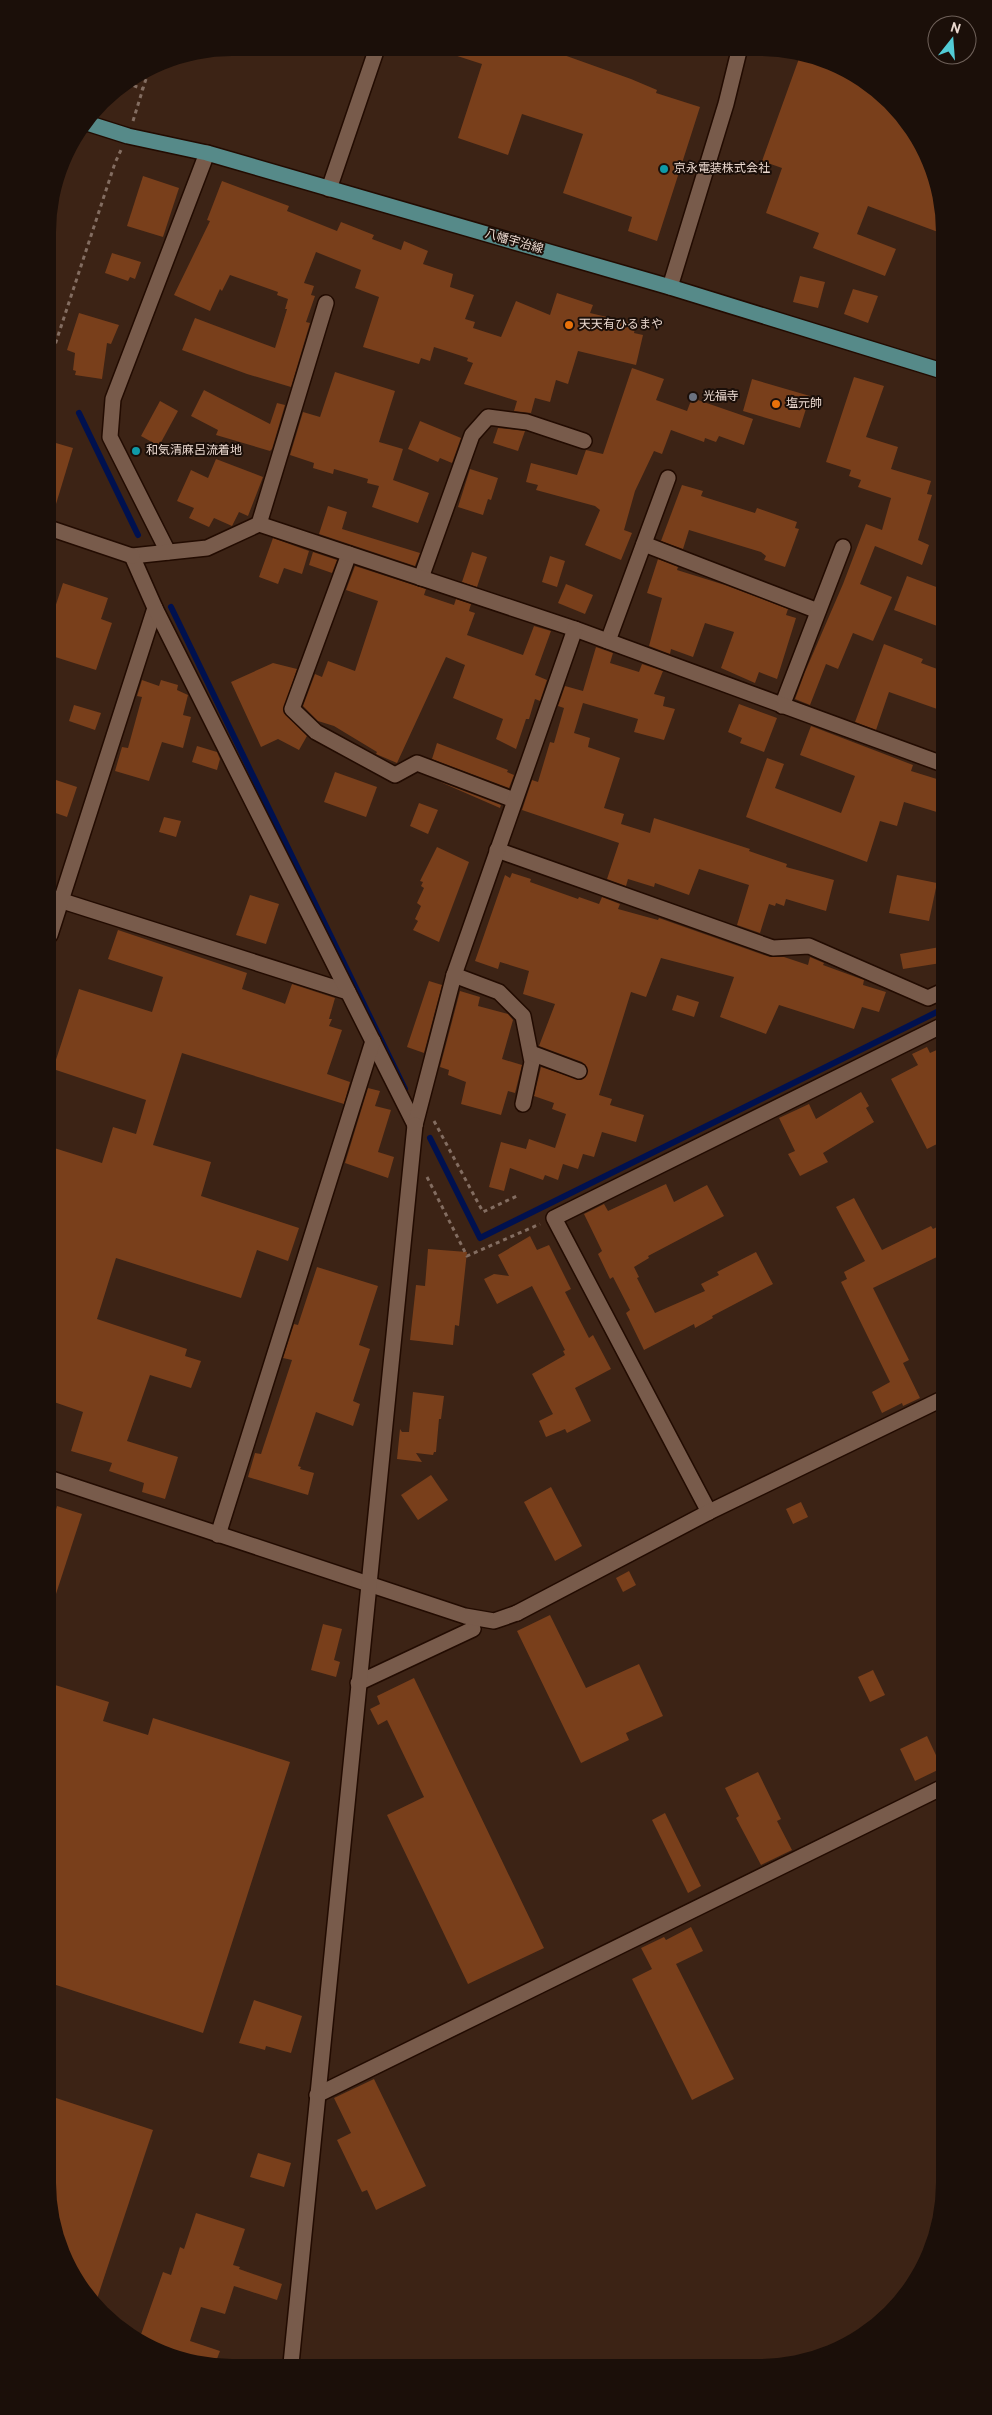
<svg xmlns="http://www.w3.org/2000/svg" width="992" height="2415" font-family="Overpass,'Noto Sans JP',sans-serif">
<rect width="100%" height="100%" fill="#3c2315"/>
<g fill="none" stroke-linecap="round" stroke-linejoin="round">
<g stroke="#00114f" stroke-width="6">
<polyline points="79,413 138,535"/>
<polyline points="171,607 405,1089"/>
<polyline points="430,1138 480,1238 941,1010"/>
</g>
</g>
<g fill="#793f1b">
<polygon points="446,49 547,49 631,79 657,90 656,93 700,107 657,241 628,231 632,217 563,193 583,134 522,114 508,155 458,138 482,64 445,52"/>
<polygon points="801,53 842,67 890,101 920,140 938,185 938,232 868,206 857,234 896,249 885,276 813,248 819,233 766,213 782,168 762,161"/>
<polygon points="143,176 179,188 163,237 127,226"/>
<polygon points="222,181 289,206 287,211 337,231 341,222 374,235 372,239 401,250 404,241 428,251 423,264 453,274 450,287 474,295 465,319 475,322 473,328 501,337 516,301 550,315 557,293 593,305 590,313 636,324 634,333 643,335 636,365 578,351 568,384 556,380 550,402 535,398 531,413 514,411 517,401 464,384 473,363 467,361 468,358 434,347 430,361 421,358 419,364 363,347 379,297 355,288 361,270 316,252 304,283 314,286 311,295 315,296 306,322 310,323 291,387 247,374 182,350 195,318 275,348 287,309 285,309 288,299 277,295 278,292 230,275 222,291 220,289 210,311 174,295 210,221 207,220"/>
<polygon points="112,253 141,262 135,279 130,277 128,281 105,273"/>
<polygon points="800,276 825,282 818,308 793,302"/>
<polygon points="853,289 878,296 868,323 844,314"/>
<polygon points="79,313 119,325 111,344 107,343 102,379 75,375 76,371 73,370 75,353 67,350"/>
<polygon points="632,368 664,379 656,400 687,411 692,398 753,419 744,445 719,436 716,442 705,438 704,442 671,430 662,454 654,451 635,491 624,530 632,533 621,560 585,545 600,510 595,506 536,490 538,485 526,482 531,463 577,475 586,450 603,454"/>
<polygon points="335,372 395,391 379,442 403,449 393,480 429,493 418,523 372,507 379,486 367,483 368,479 334,469 333,474 313,468 314,463 290,455 303,412 320,417"/>
<polygon points="854,377 884,386 866,437 898,447 891,469 931,481 927,494 932,495 918,540 929,545 922,565 875,546 860,584 892,597 873,641 853,633 838,669 826,664 810,705 795,699 805,672 843,584 866,524 882,530 891,498 858,487 861,480 849,476 851,470 826,462"/>
<polygon points="752,379 810,396 800,428 743,411"/>
<polygon points="204,390 270,424 277,403 285,405 272,449 270,451 216,435 218,430 191,416"/>
<polygon points="160,401 178,411 159,446 141,436"/>
<polygon points="420,421 461,438 452,463 440,458 438,462 408,449"/>
<polygon points="498,428 525,431 518,451 493,443"/>
<polygon points="49,441 73,448 53,514 49,513"/>
<polygon points="216,459 263,477 248,516 239,512 232,526 214,518 209,527 189,518 194,508 177,501 191,470 208,478"/>
<polygon points="470,469 498,478 491,500 488,499 483,515 458,507"/>
<polygon points="682,485 703,491 701,496 755,513 757,508 797,522 795,528 799,529 785,567 764,560 766,556 761,552 689,530 683,549 661,541"/>
<polygon points="328,506 347,512 342,529 420,553 415,566 319,534"/>
<polygon points="273,538 309,551 302,574 284,568 278,584 259,577"/>
<polygon points="313,552 337,560 332,573 309,565"/>
<polygon points="472,552 487,557 477,587 462,582"/>
<polygon points="550,556 565,561 557,587 542,582"/>
<polygon points="658,559 678,567 677,570 725,585 788,609 786,615 796,618 777,679 759,672 755,683 721,668 734,632 705,623 693,657 671,649 670,654 649,646 662,598 647,593"/>
<polygon points="355,566 426,589 424,595 454,605 456,599 471,604 469,611 475,613 467,635 523,655 534,626 551,631 535,675 547,680 540,701 535,699 529,719 526,719 516,749 496,739 503,719 453,698 465,665 446,657 397,763 376,754 377,752 334,726 318,721 303,706 315,674 322,677 328,661 355,671 378,601 346,590"/>
<polygon points="907,576 939,588 940,627 894,610"/>
<polygon points="63,583 108,598 101,619 112,623 96,670 49,655 49,626"/>
<polygon points="566,584 593,595 585,614 558,603"/>
<polygon points="884,644 923,659 921,663 940,670 940,710 889,692 876,730 855,722"/>
<polygon points="596,647 613,653 610,663 639,672 642,664 663,671 654,694 665,697 663,706 675,709 664,740 634,732 638,719 583,703 574,733 590,738 588,747 620,758 604,808 624,814 621,824 650,833 654,818 750,849 749,851 787,864 786,867 834,880 826,911 786,899 784,906 776,903 775,906 769,904 760,933 737,925 749,885 699,869 689,895 655,883 654,887 628,879 626,886 607,879 619,843 522,810 532,780 538,782 550,742 554,743 564,708 558,706 565,686 583,691"/>
<polygon points="273,663 297,669 283,711 307,736 299,750 278,739 261,747 231,682"/>
<polygon points="142,680 159,686 161,680 178,685 177,690 188,695 183,715 191,717 183,748 162,742 149,781 115,771 122,747 128,748 142,697 137,696"/>
<polygon points="739,704 777,718 764,752 740,743 742,738 728,732"/>
<polygon points="74,705 101,713 95,730 69,721"/>
<polygon points="811,726 913,765 911,771 940,780 940,813 904,802 897,826 880,821 867,862 746,817 767,758 784,764 775,788 841,813 855,776 800,755"/>
<polygon points="437,743 508,770 507,772 514,775 509,788 432,759"/>
<polygon points="197,746 217,752 220,759 217,770 192,762"/>
<polygon points="335,772 377,787 366,817 324,802"/>
<polygon points="50,778 77,787 67,817 50,811"/>
<polygon points="438,781 501,805 500,808"/>
<polygon points="419,803 438,810 428,834 410,826"/>
<polygon points="164,817 181,821 176,837 159,832"/>
<polygon points="437,847 469,862 439,942 413,930 418,921 415,919 421,906 417,903 424,888 421,886 423,882 420,881"/>
<polygon points="512,873 531,879 530,882 578,899 579,897 599,904 602,897 620,904 618,909 658,920 659,918 770,957 784,957 808,965 810,957 824,963 823,965 864,980 863,985 886,992 879,1012 862,1007 854,1029 779,1005 766,1034 720,1017 734,977 661,958 646,997 631,992 599,1095 612,1099 610,1105 644,1115 636,1142 602,1132 594,1157 583,1154 578,1169 563,1164 558,1180 545,1175 543,1180 510,1168 504,1191 489,1187 501,1142 526,1149 529,1139 555,1148 566,1114 552,1109 554,1103 534,1096 541,1067 580,1080 585,1078 588,1070 582,1062 539,1046 555,1004 523,994 529,971 500,962 498,969 475,961 505,875 510,878"/>
<polygon points="897,875 937,883 929,921 889,913"/>
<polygon points="250,895 279,904 266,944 236,935"/>
<polygon points="118,930 247,973 242,989 283,1003 285,1004 292,984 335,998 329,1019 332,1019 329,1026 342,1030 327,1074 350,1082 344,1104 182,1053 153,1145 211,1162 201,1196 299,1228 288,1261 257,1250 241,1298 116,1258 97,1319 187,1349 185,1356 201,1361 191,1388 150,1375 127,1441 178,1457 165,1499 142,1492 144,1483 109,1471 112,1463 71,1451 83,1412 51,1401 51,1147 102,1163 113,1127 136,1134 146,1100 53,1069 79,989 152,1012 163,977 108,959"/>
<polygon points="940,947 941,963 903,969 900,954"/>
<polygon points="429,981 442,985 424,1053 407,1047"/>
<polygon points="460,991 480,997 478,1006 508,1014 513,1020 502,1059 522,1065 515,1093 508,1091 501,1115 461,1104 466,1082 448,1075 449,1070 440,1067"/>
<polygon points="677,995 699,1002 694,1017 672,1010"/>
<polygon points="927,1047 930,1053 941,1048 941,1142 927,1149 891,1079 918,1065 912,1054"/>
<polygon points="368,1088 380,1091 375,1106 391,1110 378,1152 394,1157 388,1178 345,1163"/>
<polygon points="861,1092 869,1106 866,1108 874,1122 823,1153 828,1162 800,1176 788,1154 795,1151 779,1118 809,1104 816,1119"/>
<polygon points="666,1184 674,1202 707,1185 724,1216 648,1256 649,1258 634,1267 639,1277 637,1278 655,1313 705,1291 701,1284 719,1275 717,1272 756,1252 773,1284 712,1316 713,1318 695,1328 694,1324 644,1350 626,1313 630,1310 613,1277 610,1279 598,1254 602,1251 584,1214 604,1204 608,1211"/>
<polygon points="854,1198 882,1250 931,1226 933,1229 941,1225 941,1255 873,1288 909,1360 903,1363 920,1398 903,1406 902,1403 882,1413 872,1392 890,1382 841,1282 847,1279 844,1272 865,1261 836,1207"/>
<polygon points="530,1236 537,1250 549,1245 571,1289 565,1292 589,1338 593,1335 611,1369 575,1388 591,1421 567,1433 565,1429 546,1437 539,1421 553,1414 532,1374 565,1355 563,1351 565,1350 532,1286 497,1304 484,1279 494,1274 509,1276 498,1255"/>
<polygon points="428,1249 467,1252 459,1326 455,1325 453,1345 410,1340 416,1285 425,1286"/>
<polygon points="317,1267 378,1286 359,1345 370,1349 353,1401 360,1404 353,1426 316,1412 298,1466 301,1467 300,1469 314,1473 308,1495 248,1477 255,1453 261,1454 292,1360 283,1358 294,1324 298,1325"/>
<polygon points="413,1392 444,1396 441,1419 439,1419 436,1452 434,1452 433,1455 416,1453 422,1462 397,1459 400,1429 402,1432 409,1432"/>
<polygon points="431,1475 448,1500 418,1520 401,1495"/>
<polygon points="551,1487 582,1546 555,1561 524,1502"/>
<polygon points="801,1502 808,1517 793,1524 786,1509"/>
<polygon points="57,1506 82,1514 55,1597 52,1596 52,1523"/>
<polygon points="629,1571 636,1585 623,1592 616,1578"/>
<polygon points="550,1615 586,1688 639,1664 663,1716 626,1733 629,1740 581,1763 517,1631"/>
<polygon points="323,1624 342,1629 334,1660 340,1662 336,1677 311,1670"/>
<polygon points="873,1670 885,1695 870,1702 858,1677"/>
<polygon points="414,1678 544,1948 468,1984 387,1815 424,1797 387,1720 378,1725 370,1709 380,1704 377,1696"/>
<polygon points="52,1684 109,1702 103,1721 148,1735 153,1718 290,1762 203,2033 53,1984"/>
<polygon points="927,1736 942,1768 915,1781 900,1749"/>
<polygon points="758,1772 781,1819 777,1821 792,1850 761,1865 736,1818 739,1816 725,1788"/>
<polygon points="665,1813 701,1886 688,1893 652,1820"/>
<polygon points="691,1927 703,1951 676,1964 734,2079 692,2100 632,1979 652,1969 641,1948 664,1937 666,1940"/>
<polygon points="254,2000 302,2016 291,2053 266,2046 265,2050 239,2043"/>
<polygon points="374,2079 426,2186 376,2210 367,2190 362,2192 337,2140 351,2133 334,2098"/>
<polygon points="53,2097 153,2130 95,2305 72,2275 54,2230"/>
<polygon points="258,2153 291,2163 284,2187 250,2177"/>
<polygon points="196,2213 245,2229 233,2265 240,2267 239,2269 282,2284 277,2300 234,2286 225,2314 201,2307 190,2341 220,2351 215,2364 196,2364 150,2348 139,2340 163,2272 171,2275 180,2247 184,2249"/>
</g>
<g fill="none" stroke-linecap="round" stroke-linejoin="round">
<defs>
<g id="street">
<polyline points="329,189 377,48"/>
<polyline points="670,287 726,104 739,51"/>
<polyline points="259,524 326,303"/>
<polyline points="644,544 818,611"/>
<polyline points="168,552 110,437 113,399 207,153"/>
<polyline points="349,554 292,709 316,732 395,775 417,763 514,800"/>
<polyline points="421,578 472,435 488,417 527,422 584,441"/>
<polyline points="608,641 668,478"/>
<polyline points="782,706 843,547"/>
<polyline points="497,850 773,948 809,946 928,998 941,992"/>
<polyline points="50,897 348,992"/>
<polyline points="50,935 155,608"/>
<polyline points="454,975 499,992 523,1016 532,1062 523,1104"/>
<polyline points="531,1053 579,1071"/>
<polyline points="415,1125 155,608 132,556 207,548 259,524 575,629 940,763"/>
<polyline points="415,1125 454,975 575,629"/>
<polyline points="709,1512 554,1218 941,1026"/>
<polyline points="218,1535 373,1041"/>
<polyline points="517,1613 709,1512 942,1399"/>
<polyline points="358,1683 473,1629"/>
<polyline points="317,2095 943,1787"/>
</g>
<g id="secondary">
<polyline points="49,528 132,556"/>
<polyline points="52,1479 465,1616 494,1621 517,1613"/>
<polyline points="291,2364 415,1125"/>
</g>
<polyline id="primary" points="87,123 128,136 207,153 670,287 939,370"/>
</defs>
<use href="#street" stroke="#220b01" stroke-width="18"/>
<use href="#secondary" stroke="#220b01" stroke-width="18"/>
<use href="#primary" stroke="#220b01" stroke-width="18"/>
<g stroke="#836d61" stroke-width="3" stroke-dasharray="4 4" stroke-linecap="butt">
<polyline points="126,83 143,89"/>
<polyline points="133,121 149,69"/>
<polyline points="48,366 115,163 121,150"/>
<polyline points="434,1121 483,1212 519,1195"/>
<polyline points="427,1177 467,1256 540,1224"/>
</g>
<use href="#street" stroke="#785b4b" stroke-width="15"/>
<use href="#secondary" stroke="#785b4b" stroke-width="15"/>
<use href="#primary" stroke="#568a89" stroke-width="15"/>
</g>
<g fill="#0f9aa8" stroke="#1b0f09" stroke-width="2">
<circle cx="664" cy="169" r="5"/>
<circle cx="136" cy="451" r="5"/>
</g>
<g fill="#e8710a" stroke="#1b0f09" stroke-width="2">
<circle cx="569" cy="325" r="5"/>
<circle cx="776" cy="404" r="5"/>
</g>
<circle fill="#6b7280" stroke="#1b0f09" stroke-width="2" cx="693" cy="397" r="5"/>
<g text-anchor="middle" dominant-baseline="central" stroke-width="4" stroke-linejoin="round" paint-order="stroke">
<g font-size="12" fill="#ebd9d0" stroke="#1b0f09" text-anchor="start">
<text x="674" y="169">京永電装株式会社</text>
<text x="579" y="325">天天有ひるまや</text>
<text x="703" y="397">光福寺</text>
<text x="786" y="404">塩元帥</text>
<text x="146" y="451">和気清麻呂流着地</text>
</g>
<g font-size="12" fill="#ebd9d0" stroke="#1b0f09">
<text transform="translate(514 242) rotate(16)">八幡宇治線</text>
</g>
</g>
<path d="M0 0H992V2415H0ZM232 56H760A176 176 0 0 1 936 232V2183A176 176 0 0 1 760 2359H232A176 176 0 0 1 56 2183V232A176 176 0 0 1 232 56Z" fill="#1b0f09" fill-rule="evenodd"/>
<g transform="translate(952 40) rotate(17)"><circle r="24" fill="#1b0f09" stroke="#6e6059"/>
<path d="M0-4L9 19L0 12L-9 19Z" fill="#52ccd6"/>
<text y="-8" font-size="14" font-weight="bold" text-anchor="middle" fill="#ebd9d0">N</text>
</g>
</svg>
